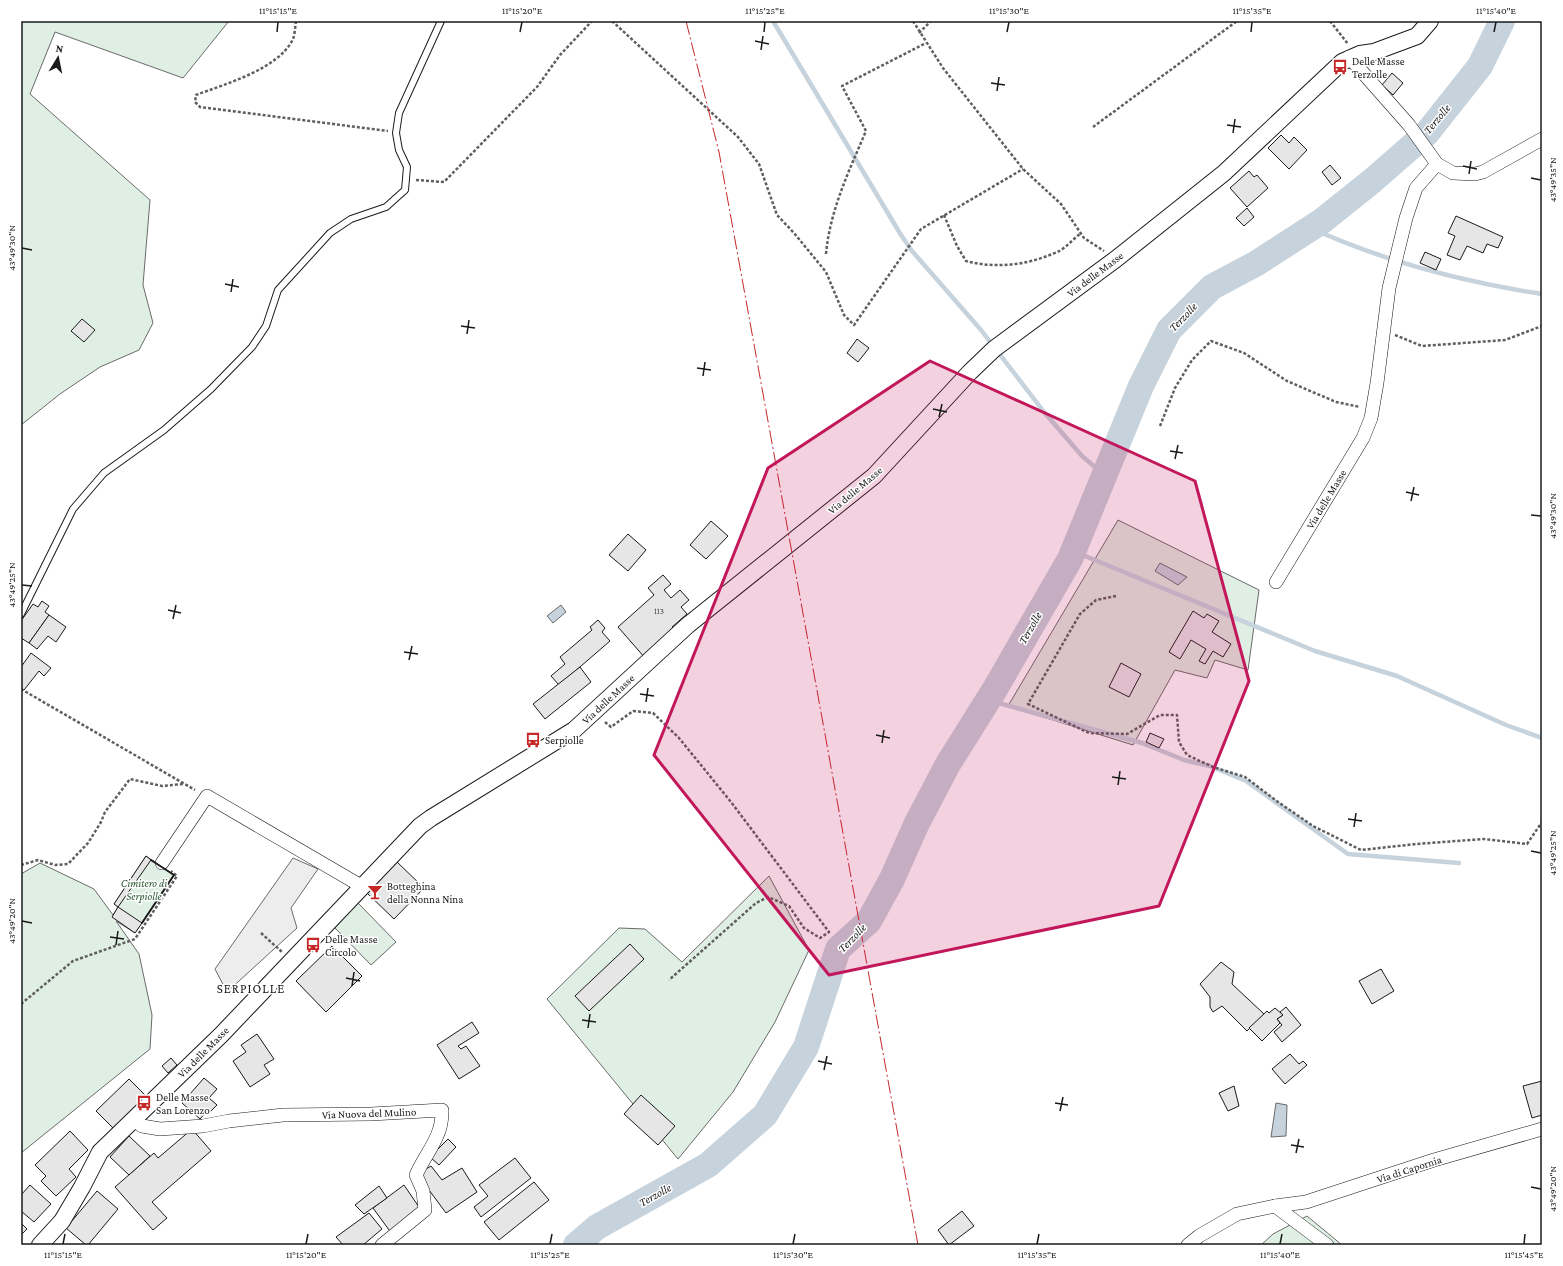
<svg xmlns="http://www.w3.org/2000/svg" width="1563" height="1266" font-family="'Crimson Pro',serif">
<rect width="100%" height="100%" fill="#fff"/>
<g fill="#e0efe3" stroke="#6a6a6a">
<polygon points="21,21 229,21 183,78 55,32 30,94 150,200 143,285 153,323 139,350 100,367 60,394 21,425"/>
<polygon points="1118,520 1259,590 1248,670 1215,660 1207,678 1175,670 1133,745 1008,706"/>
<polygon points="146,856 174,875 135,933 116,921 139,954 152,1015 150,1049 21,1153 21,874 40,863 94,889 113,915 118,907 114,904"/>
<polygon points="769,876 809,950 775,1022 733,1092 678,1159 547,999 619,928 645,929 682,962"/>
<polygon points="358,903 396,942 371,965 333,926"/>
<polygon points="1307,1216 1342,1245 1261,1245 1273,1234"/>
</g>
<polygon fill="#ededed" stroke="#6a6a6a" points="293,858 318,869 291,908 297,928 227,992 215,969"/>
<g fill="#c6d2dc" stroke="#6a6a6a">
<polygon points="1160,563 1187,577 1178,585 1155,571"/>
<polygon points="561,605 566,612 553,623 547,616"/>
<polygon points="1276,1103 1287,1105 1286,1136 1271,1137"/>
</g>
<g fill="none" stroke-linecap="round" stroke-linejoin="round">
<g stroke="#c6d2dc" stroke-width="4.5">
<polyline points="773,21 901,235 912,251 981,330 1044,412 1082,456 1104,475"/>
<path d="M1311,228C1383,261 1464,282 1542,294"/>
<polyline points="1073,551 1315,651 1397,676 1506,725 1542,738"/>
<polyline points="988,700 1142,743 1184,760 1210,766 1246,781 1348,854 1459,863"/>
</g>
<polyline stroke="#c6d2dc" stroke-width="26" points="576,1245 597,1227 708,1165 765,1115 806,1047 838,949 869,921 892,879 917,823 948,764 995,689 1070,559 1141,386 1169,330 1212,287 1257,263 1322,221 1372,181 1427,133 1480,66 1502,21"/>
</g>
<g fill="#e6e6e6" stroke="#1a1a1a">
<polygon points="1392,73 1403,83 1393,95 1382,85"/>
<polygon points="1281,135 1289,143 1294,137 1307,150 1289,169 1268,148"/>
<polygon points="1330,165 1341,178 1332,185 1322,172"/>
<polygon points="1249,171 1254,177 1257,175 1268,188 1247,207 1230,188"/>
<polygon points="1247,208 1254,217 1244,226 1236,218"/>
<polygon points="1456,216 1503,237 1498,248 1487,244 1483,253 1467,246 1460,260 1447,255 1455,236 1448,233"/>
<polygon points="1425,252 1441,259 1436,270 1420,263"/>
<polygon points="82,319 95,330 84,342 71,331"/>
<polygon points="857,339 869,348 858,362 847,353"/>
<polygon points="711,521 728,536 706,559 690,545"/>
<polygon points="628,534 646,550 628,571 609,555"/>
<polygon points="663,575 671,584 664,590 671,598 680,590 689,600 681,607 687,614 672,627 677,632 646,659 618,627 654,595 648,588"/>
<polygon points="42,601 49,606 45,612 49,615 29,643 21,638 21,621 33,604 38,607"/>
<polygon points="1193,611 1204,618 1207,614 1219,621 1212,632 1231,644 1223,657 1213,651 1205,664 1199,661 1206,649 1191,640 1180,659 1169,652"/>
<polygon points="49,615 66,627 56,642 48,636 37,649 29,643"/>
<polygon points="598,620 605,628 602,632 610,641 559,685 551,676 565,664 560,657 592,630 590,627"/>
<polygon points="31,653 51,668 44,676 39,671 24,690 21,688 21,667"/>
<polygon points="1121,663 1141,674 1129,697 1109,687"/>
<polygon points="580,667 591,682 545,719 533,704"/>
<polygon points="1150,733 1164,739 1159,748 1146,742"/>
<polygon points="146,856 151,860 118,907 114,904"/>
<polygon points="396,861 424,888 394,919 366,892"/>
<polygon points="118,907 142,923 135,933 112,917"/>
<polygon points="630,944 644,959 589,1011 575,996"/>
<polygon points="332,946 362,976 326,1012 296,981"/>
<polygon points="1221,962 1234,972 1232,984 1264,1014 1247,1031 1222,1006 1213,1012 1210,1007 1210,997 1200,984"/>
<polygon points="1381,969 1394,991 1372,1004 1359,981"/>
<polygon points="1286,1007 1301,1025 1282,1042 1274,1032 1282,1025 1277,1019 1283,1015 1280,1012"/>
<polygon points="1275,1008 1283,1015 1277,1019 1280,1023 1262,1041 1249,1028 1267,1011 1269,1013"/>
<polygon points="472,1022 479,1033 458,1046 461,1049 466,1046 480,1066 459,1079 437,1045"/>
<polygon points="257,1034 274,1059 264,1065 270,1074 250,1087 233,1061 246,1052 241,1045"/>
<polygon points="1290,1054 1299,1064 1303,1061 1307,1065 1285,1084 1272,1069"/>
<polygon points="171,1058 177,1065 168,1073 162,1066"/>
<polygon points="204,1078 217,1089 209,1098 217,1105 209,1113 207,1111 200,1119 182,1103"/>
<polygon points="129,1079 148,1098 115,1130 96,1111"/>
<polygon points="1542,1081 1542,1115 1532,1118 1523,1086"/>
<polygon points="1234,1086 1239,1106 1228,1111 1219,1093"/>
<polygon points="641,1095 675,1126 658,1145 624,1114"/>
<polygon points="192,1129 211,1151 152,1202 167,1218 153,1230 115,1187 154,1153 158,1158"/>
<polygon points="70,1131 88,1150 69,1169 76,1177 56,1196 41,1181 46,1176 35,1165"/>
<polygon points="129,1136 150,1156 129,1175 110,1157"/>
<polygon points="448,1139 456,1147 439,1165 430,1157"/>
<polygon points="515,1158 531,1178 481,1217 474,1207 488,1196 479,1185"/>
<polygon points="431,1166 442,1180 462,1168 477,1192 446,1213 429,1190 421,1172"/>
<polygon points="534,1182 549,1200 499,1240 484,1222"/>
<polygon points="30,1185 51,1204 34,1222 21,1211 21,1195"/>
<polygon points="404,1185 421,1210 392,1234 373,1208"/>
<polygon points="379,1186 387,1198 364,1214 355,1205"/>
<polygon points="97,1191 118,1209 88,1245 86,1245 66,1228"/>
<polygon points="962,1211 974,1226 949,1245 938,1230"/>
<polygon points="369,1213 382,1229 363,1245 343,1245 336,1237"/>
<polygon points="21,1223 27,1229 21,1235"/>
</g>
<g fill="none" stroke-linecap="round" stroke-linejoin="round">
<defs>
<polyline id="service" points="21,614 73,509 104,473 164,430 211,389 252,347 266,326 278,290 330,233 351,219 386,207 405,190 407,167 399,150 396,133 399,113 441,21"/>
<g id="minor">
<polyline points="1349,57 1409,125 1437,164 1453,173 1475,174 1483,172 1542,139"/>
<polyline points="1276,582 1363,438 1371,418 1377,383 1389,288 1406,218 1416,188 1437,164"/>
<polyline points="162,863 207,796 363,887"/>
<path d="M134,1120L142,1126L160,1129L203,1126L229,1121L283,1115L371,1114L442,1110C443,1137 426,1152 416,1175L423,1191L425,1210L382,1245"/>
<polyline points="1275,1206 1327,1245"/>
<polyline points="1188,1245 1199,1236 1237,1214 1275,1206 1306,1202 1434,1160 1542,1129"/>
</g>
<polyline id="tertiary" points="40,1245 62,1221 82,1187 100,1152 221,1035 420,826 431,818 574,730 688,625 874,476 970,372 994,349 1116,259 1224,173 1342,62 1360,54 1374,52 1417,36 1430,21"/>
</defs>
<use href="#service" stroke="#1a1a1a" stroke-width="8"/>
<use href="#minor" stroke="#1a1a1a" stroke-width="14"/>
<use href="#tertiary" stroke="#1a1a1a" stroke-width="18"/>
<g stroke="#5f5f5f" stroke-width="2.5" stroke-dasharray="3 2" stroke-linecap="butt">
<path d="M296,21C295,27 295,34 293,39C279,69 225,84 196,95L195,102L200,107L388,131"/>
<polyline points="612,21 738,137 759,164 777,215 794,233 826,272 844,315 854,325 921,229 1023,169"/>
<polyline points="913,21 943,68 1023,169 1061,204 1084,238 1104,251"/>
<polyline points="1330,21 1348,44"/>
<polyline points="919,33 931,21"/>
<polyline points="1093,127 1237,21"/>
<polyline points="416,180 444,182 537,87 560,55 592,21"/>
<path d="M944,215L957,246L966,261C997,269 1028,265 1057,252C1065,249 1073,239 1081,233"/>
<path d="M826,254C830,210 849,171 866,131L842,86L926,43"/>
<polyline points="1395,335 1422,346 1505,340 1542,326"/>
<polyline points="1160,426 1175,388 1192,360 1211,341 1244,353 1287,381 1336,402 1360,407"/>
<polyline points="1116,596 1096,600 1080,614 1028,704 1089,733 1127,734 1160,715 1177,715 1179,742 1187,755 1213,767 1245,777 1278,802 1313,826 1361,850 1416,844 1484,839 1527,844 1542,822"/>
<polyline points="21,689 195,790"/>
<polyline points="605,722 611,727 633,711 653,713 679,738 731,802 829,932 820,938 804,928 789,906 768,897 756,903 669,980"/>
<polyline points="21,865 38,860 55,865 68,864 88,843 101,822 105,812 130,779 162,786 184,784"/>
<polyline points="261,933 282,952"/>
<polyline points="21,1004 73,961 135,939 177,876 171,871"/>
</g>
<use href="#service" stroke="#fff" stroke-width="6"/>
<use href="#minor" stroke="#fff" stroke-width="13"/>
<use href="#tertiary" stroke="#fff" stroke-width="16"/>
<polyline stroke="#1a1a1a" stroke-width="2" points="142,923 174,875 151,860"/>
<polyline stroke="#c62828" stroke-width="1" stroke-dasharray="14 3 2 3" stroke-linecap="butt" points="686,21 719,152 918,1245"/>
</g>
<path fill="#c2185b" fill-opacity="0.2" stroke="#c2185b" stroke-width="3" stroke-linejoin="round" d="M930,361L1195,481L1249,681L1159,906L829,975L654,755L768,468Z"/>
<path fill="none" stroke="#1a1a1a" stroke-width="1.5" d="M277,32L278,22M520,32L522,22M764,32L765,22M1007,32L1009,22M1251,32L1252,22M1494,32L1496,22M755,41L769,44M761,50L763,36M991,83L1005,85M997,91L999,77M1227,125L1241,127M1233,133L1235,119M1463,166L1477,169M1469,174L1471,161M1531,178L1541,180M22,248L32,250M225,284L239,287M231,292L233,279M461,326L475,328M467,334L469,320M697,368L711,370M703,376L705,362M933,409L947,412M939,417L942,404M1170,451L1183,453M1175,459L1178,445M1406,492L1419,495M1411,501L1414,487M1531,515L1541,516M22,585L32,586M168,610L181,613M173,619L176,605M404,652L418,654M409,660L412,646M640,694L654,696M646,702L648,688M876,735L890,738M882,743L884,730M1112,777L1126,779M1118,785L1120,771M1348,819L1362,821M1354,827L1356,813M1531,851L1541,853M22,921L32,923M110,937L124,939M116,945L118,931M346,978L360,981M352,986L354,972M582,1020L596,1022M588,1028L590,1014M818,1061L832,1064M824,1070L827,1056M1055,1103L1068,1105M1060,1111L1063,1097M1291,1145L1304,1147M1296,1153L1299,1139M1531,1187L1541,1189M63,1244L65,1234M306,1244L308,1234M550,1244L552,1234M793,1244L795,1234M1037,1244L1039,1234M1280,1244L1282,1234M1524,1244L1525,1234"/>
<defs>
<symbol id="bus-bare" viewBox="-9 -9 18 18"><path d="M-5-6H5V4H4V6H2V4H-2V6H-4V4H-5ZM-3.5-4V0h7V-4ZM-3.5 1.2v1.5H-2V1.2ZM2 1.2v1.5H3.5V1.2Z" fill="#c62828" stroke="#fff" stroke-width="2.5" paint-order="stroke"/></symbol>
<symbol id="bar-bare" viewBox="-9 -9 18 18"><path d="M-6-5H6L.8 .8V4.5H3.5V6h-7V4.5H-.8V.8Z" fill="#c62828" stroke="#fff" stroke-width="2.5" paint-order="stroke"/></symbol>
</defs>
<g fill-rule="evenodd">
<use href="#bus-bare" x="1329" y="56" width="22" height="22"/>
<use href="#bus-bare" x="522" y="729" width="22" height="22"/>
<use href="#bar-bare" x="364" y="881" width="22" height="22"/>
<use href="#bus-bare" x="302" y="934" width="22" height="22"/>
<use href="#bus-bare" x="133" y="1092" width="22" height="22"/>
</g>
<g text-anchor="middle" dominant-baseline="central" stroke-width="3" stroke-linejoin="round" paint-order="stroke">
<g font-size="9" fill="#4d4d4d">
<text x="659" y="611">113</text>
</g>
<g font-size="11" fill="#1a1a1a" stroke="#fff" text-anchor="start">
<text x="1352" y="61">Delle Masse<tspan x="1352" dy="13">Terzolle</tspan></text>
<text x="545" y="740">Serpiolle</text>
<text x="387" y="886">Botteghina<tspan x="387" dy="13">della Nonna Nina</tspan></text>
<text x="325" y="939">Delle Masse<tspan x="325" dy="13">Circolo</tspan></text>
<text x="156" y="1097">Delle Masse<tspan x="156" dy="13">San Lorenzo</tspan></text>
</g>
<g font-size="11" fill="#1a1a1a" stroke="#fff">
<text transform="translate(1095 274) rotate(-37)">Via delle Masse</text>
<text transform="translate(855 490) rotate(-40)">Via delle Masse</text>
<text transform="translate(1326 499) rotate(-59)">Via delle Masse</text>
<text transform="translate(608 699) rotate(-43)">Via delle Masse</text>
<text transform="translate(203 1052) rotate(-45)">Via delle Masse</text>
<text transform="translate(369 1113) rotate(-2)">Via Nuova del Mulino</text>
<text transform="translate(1409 1169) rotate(-18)">Via di Capornia</text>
</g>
<g font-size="11" font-style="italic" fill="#2b5a34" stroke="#fff">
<text x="144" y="883">Cimitero di<tspan x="144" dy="13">Serpiolle</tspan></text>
</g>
<g font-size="12" font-style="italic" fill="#1a1a1a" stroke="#fff">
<text transform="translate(1437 119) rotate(-50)">Terzolle</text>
<text transform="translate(1183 317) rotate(-46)">Terzolle</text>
<text transform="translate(1030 628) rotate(-60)">Terzolle</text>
<text transform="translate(852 938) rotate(-46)">Terzolle</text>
<text transform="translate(655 1195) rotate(-29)">Terzolle</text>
</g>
<g font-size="13" letter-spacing="1" fill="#1a1a1a" stroke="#fff">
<text x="251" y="988">SERPIOLLE</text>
</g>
</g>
<rect width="1563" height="1266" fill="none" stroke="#ffffff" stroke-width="44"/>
<g transform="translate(58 58) rotate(10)" stroke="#ffffff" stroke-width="3" paint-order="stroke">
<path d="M0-3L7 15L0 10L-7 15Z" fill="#1a1a1a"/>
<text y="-6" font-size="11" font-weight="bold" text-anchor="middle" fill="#1a1a1a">N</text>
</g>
<rect x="22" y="22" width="1519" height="1222" fill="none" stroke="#1a1a1a" stroke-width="1.5"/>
<g font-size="10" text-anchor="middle" fill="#1a1a1a">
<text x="278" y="14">11°15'15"E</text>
<text x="522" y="14">11°15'20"E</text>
<text x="765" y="14">11°15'25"E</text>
<text x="1009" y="14">11°15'30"E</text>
<text x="1252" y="14">11°15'35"E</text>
<text x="1496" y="14">11°15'40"E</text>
<text transform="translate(1552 180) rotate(-90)" y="4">43°49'35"N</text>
<text transform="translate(11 248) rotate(-90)" y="4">43°49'30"N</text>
<text transform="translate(1552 516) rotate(-90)" y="4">43°49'30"N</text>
<text transform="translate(11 585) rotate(-90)" y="4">43°49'25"N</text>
<text transform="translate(1552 853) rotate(-90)" y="4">43°49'25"N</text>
<text transform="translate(11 921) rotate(-90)" y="4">43°49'20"N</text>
<text transform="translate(1552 1189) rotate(-90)" y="4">43°49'20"N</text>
<text x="63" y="1258">11°15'15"E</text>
<text x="306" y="1258">11°15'20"E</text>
<text x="550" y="1258">11°15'25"E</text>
<text x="793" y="1258">11°15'30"E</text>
<text x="1037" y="1258">11°15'35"E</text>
<text x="1280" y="1258">11°15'40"E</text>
<text x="1524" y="1258">11°15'45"E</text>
</g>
</svg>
